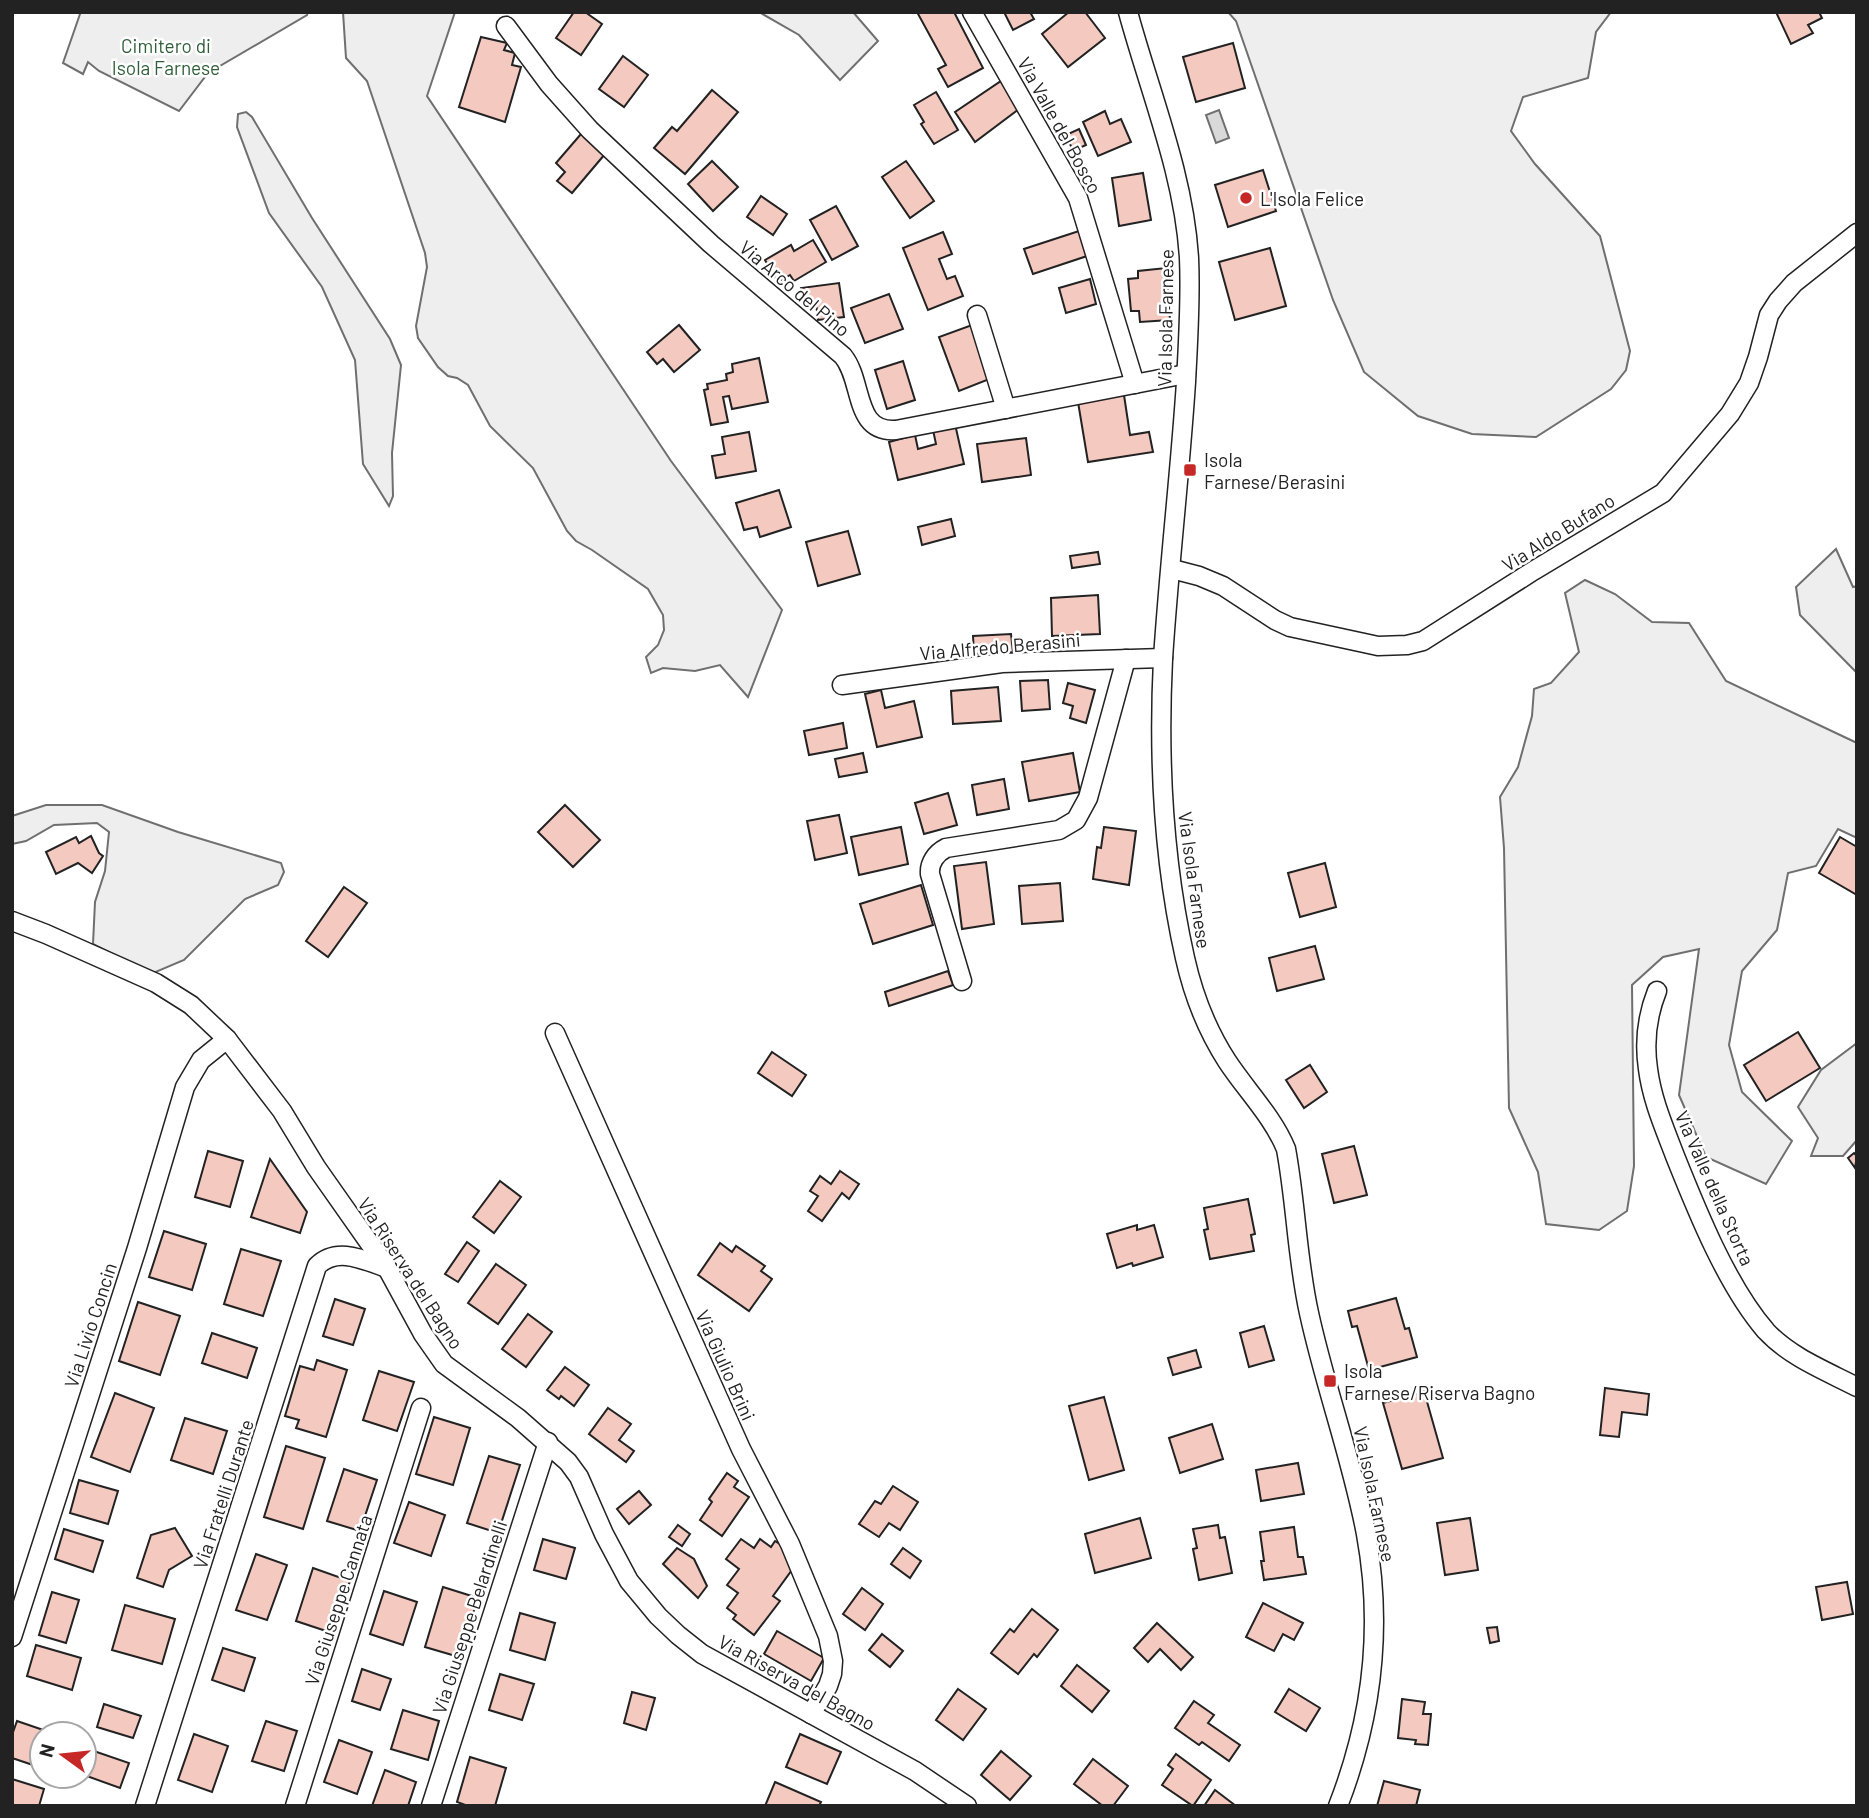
<svg xmlns="http://www.w3.org/2000/svg" width="1869" height="1818" font-family="Barlow,sans-serif">
<rect width="100%" height="100%" fill="#fff"/>
<g fill="#eee" stroke="#6f6f6f" stroke-width="2">
<polygon points="78,12 308,12 307,15 208,73 179,111 99,71 88,62 83,74 63,63 80,14"/>
<polygon points="343,12 455,12 427,96 671,461 782,610 748,697 720,665 695,671 663,668 651,673 646,657 658,645 664,630 663,615 648,589 592,550 576,541 567,531 533,468 490,426 468,385 457,378 448,376 438,367 418,338 416,326 427,267 425,253 367,81 346,58"/>
<polygon points="759,12 853,12 878,41 840,80 799,35"/>
<polygon points="1228,12 1611,12 1596,32 1588,78 1523,97 1511,131 1535,164 1600,236 1630,351 1626,370 1611,389 1536,437 1472,434 1418,416 1364,372 1333,300 1236,21"/>
<polygon points="246,112 252,117 312,218 390,339 401,365 392,453 393,496 389,506 363,464 355,360 322,287 269,213 237,127 238,114"/>
<polygon points="1836,549 1853,587 1857,586 1857,673 1800,615 1796,587"/>
<polygon points="1585,580 1615,594 1652,622 1689,623 1726,681 1857,743 1857,838 1838,829 1816,866 1788,873 1777,930 1742,971 1729,1045 1742,1092 1792,1141 1766,1184 1706,1157 1679,1095 1699,949 1663,957 1632,985 1634,1166 1627,1211 1599,1230 1546,1224 1538,1172 1509,1108 1504,848 1500,797 1518,767 1532,716 1534,689 1551,683 1579,652 1565,593"/>
<polygon points="46,805 102,805 178,832 281,863 284,872 278,885 245,899 184,960 151,974 93,944 95,902 105,871 109,832 97,823 54,825 26,841 12,844 12,816"/>
<polygon points="1857,1043 1857,1140 1843,1156 1811,1156 1818,1138 1798,1107 1821,1070"/>
</g>
<polygon fill="#d9d9d9" stroke="#6f6f6f" stroke-width="2" points="1219,110 1229,138 1216,143 1206,115"/>
<g fill="#f3c9c0" stroke="#222" stroke-width="2">
<polygon points="574,12 585,12 602,24 581,55 556,38"/>
<polygon points="917,12 954,12 983,68 948,87 938,69 946,65"/>
<polygon points="1004,12 1030,12 1034,19 1013,30"/>
<polygon points="1069,12 1085,12 1105,38 1068,67 1042,34"/>
<polygon points="1776,12 1819,12 1822,18 1808,25 1813,33 1791,44"/>
<polygon points="481,37 507,43 504,50 515,53 512,65 521,67 505,122 459,107"/>
<polygon points="1233,43 1245,88 1196,102 1183,57"/>
<polygon points="623,56 648,75 624,107 599,89"/>
<polygon points="1001,81 1019,109 975,142 955,112"/>
<polygon points="712,90 738,112 685,174 654,148 672,127 677,131"/>
<polygon points="936,92 958,130 934,144 921,124 924,122 914,105"/>
<polygon points="1105,111 1110,124 1121,119 1131,142 1098,156 1083,122"/>
<polygon points="1079,129 1086,145 1073,151 1066,135"/>
<polygon points="581,134 605,154 572,193 557,181 565,172 556,163"/>
<polygon points="712,161 738,187 713,211 688,184"/>
<polygon points="906,161 934,201 910,218 882,177"/>
<polygon points="1263,170 1276,211 1228,227 1215,185"/>
<polygon points="1143,173 1151,220 1119,226 1112,178"/>
<polygon points="761,196 787,214 773,235 747,217"/>
<polygon points="836,206 858,246 832,260 810,220"/>
<polygon points="1079,231 1087,256 1033,274 1024,249"/>
<polygon points="943,232 952,254 939,259 947,279 955,276 963,296 928,310 903,248"/>
<polygon points="813,240 826,262 794,281 790,275 778,282 765,260 791,245 794,251"/>
<polygon points="1270,248 1286,306 1235,320 1219,262"/>
<polygon points="1166,268 1170,320 1140,322 1139,311 1131,311 1128,279 1138,278 1138,271"/>
<polygon points="1090,279 1096,304 1066,313 1059,288"/>
<polygon points="839,283 844,317 818,320 816,303 803,304 801,288"/>
<polygon points="889,294 903,329 865,343 851,308"/>
<polygon points="679,325 700,350 674,372 663,359 657,364 647,352"/>
<polygon points="972,325 992,378 959,391 939,337"/>
<polygon points="759,358 768,402 732,409 729,396 723,397 728,422 711,425 704,390 708,389 707,384 727,380 726,374 733,372 732,364"/>
<polygon points="903,361 915,400 887,409 875,370"/>
<polygon points="1124,395 1130,435 1149,432 1153,452 1088,462 1078,402"/>
<polygon points="955,424 964,464 898,480 889,442 915,435 918,449 936,444 933,430"/>
<polygon points="749,432 756,471 716,478 712,456 725,454 722,437"/>
<polygon points="1026,438 1031,475 982,482 977,444"/>
<polygon points="779,490 791,527 760,537 757,527 744,530 736,503"/>
<polygon points="951,519 955,536 922,545 918,527"/>
<polygon points="848,531 860,574 818,586 806,542"/>
<polygon points="1098,552 1100,564 1072,568 1070,556"/>
<polygon points="1098,595 1100,634 1052,636 1051,598"/>
<polygon points="1011,634 1013,652 974,654 973,636"/>
<polygon points="1048,680 1050,709 1022,711 1020,681"/>
<polygon points="1068,683 1095,690 1086,723 1070,718 1073,706 1063,703"/>
<polygon points="998,687 1001,721 953,724 951,691"/>
<polygon points="881,690 885,708 914,701 922,737 877,747 865,694"/>
<polygon points="843,723 847,748 809,755 804,731"/>
<polygon points="863,753 867,772 839,777 835,759"/>
<polygon points="1073,753 1080,792 1029,801 1022,762"/>
<polygon points="1004,779 1009,809 977,815 972,785"/>
<polygon points="948,793 957,825 924,834 915,803"/>
<polygon points="565,805 600,840 573,867 538,832"/>
<polygon points="839,815 847,853 815,860 807,821"/>
<polygon points="901,827 908,864 859,875 851,837"/>
<polygon points="1104,827 1136,831 1129,885 1093,879 1097,847 1101,848"/>
<polygon points="91,836 99,853 103,856 92,873 78,863 56,874 46,852 76,837 79,843"/>
<polygon points="1840,837 1857,847 1857,895 1819,873"/>
<polygon points="986,862 994,924 962,929 954,866"/>
<polygon points="1325,863 1336,907 1300,917 1288,873"/>
<polygon points="1060,883 1063,921 1022,924 1019,886"/>
<polygon points="921,885 933,925 873,944 860,904"/>
<polygon points="344,887 367,903 328,957 306,941"/>
<polygon points="1315,946 1324,979 1277,991 1269,958"/>
<polygon points="948,971 953,985 889,1006 885,992"/>
<polygon points="1798,1032 1820,1068 1766,1101 1744,1065"/>
<polygon points="772,1052 806,1075 792,1096 758,1073"/>
<polygon points="1310,1065 1327,1092 1304,1108 1286,1080"/>
<polygon points="1354,1146 1367,1195 1334,1203 1322,1154"/>
<polygon points="208,1151 243,1161 230,1207 195,1197"/>
<polygon points="1854,1153 1857,1156 1855,1168 1848,1158"/>
<polygon points="270,1159 307,1212 300,1233 251,1217"/>
<polygon points="840,1171 859,1184 849,1199 842,1193 822,1221 808,1211 818,1196 810,1191 820,1176 831,1184"/>
<polygon points="500,1181 521,1197 494,1233 473,1217"/>
<polygon points="1248,1199 1255,1234 1251,1235 1254,1251 1210,1259 1204,1230 1208,1229 1204,1208"/>
<polygon points="1137,1225 1137,1230 1154,1225 1163,1257 1133,1266 1132,1263 1117,1268 1107,1234"/>
<polygon points="164,1231 206,1244 192,1290 149,1277"/>
<polygon points="467,1242 479,1251 458,1282 445,1274"/>
<polygon points="720,1243 732,1252 736,1246 765,1266 761,1271 772,1279 749,1311 698,1275"/>
<polygon points="241,1249 281,1261 263,1316 224,1304"/>
<polygon points="496,1264 526,1285 498,1324 468,1303"/>
<polygon points="1396,1298 1405,1329 1409,1328 1417,1357 1369,1370 1357,1326 1352,1327 1348,1311"/>
<polygon points="335,1299 365,1309 353,1345 323,1336"/>
<polygon points="138,1302 180,1316 160,1375 119,1361"/>
<polygon points="528,1314 552,1332 526,1367 502,1349"/>
<polygon points="1264,1326 1274,1360 1249,1367 1240,1333"/>
<polygon points="212,1333 257,1348 247,1378 202,1363"/>
<polygon points="1196,1350 1201,1367 1173,1375 1168,1358"/>
<polygon points="317,1360 347,1370 326,1437 296,1428 299,1420 285,1416 300,1366 314,1370"/>
<polygon points="565,1367 589,1385 574,1406 561,1396 559,1399 547,1390"/>
<polygon points="379,1371 414,1382 397,1431 363,1420"/>
<polygon points="1605,1388 1649,1394 1647,1415 1622,1412 1619,1437 1600,1435"/>
<polygon points="1424,1391 1443,1458 1402,1469 1383,1403"/>
<polygon points="115,1393 154,1408 130,1472 91,1457"/>
<polygon points="1104,1397 1124,1470 1089,1480 1069,1406"/>
<polygon points="608,1408 631,1424 619,1440 634,1451 626,1462 589,1434"/>
<polygon points="434,1417 470,1428 453,1485 416,1474"/>
<polygon points="185,1418 227,1431 213,1474 171,1460"/>
<polygon points="1212,1424 1223,1459 1180,1473 1169,1438"/>
<polygon points="286,1446 325,1458 303,1529 264,1517"/>
<polygon points="489,1456 520,1465 498,1533 467,1523"/>
<polygon points="1298,1463 1304,1494 1261,1501 1256,1470"/>
<polygon points="344,1469 377,1480 360,1531 327,1521"/>
<polygon points="727,1473 738,1481 734,1487 749,1497 722,1536 700,1520 712,1502 709,1499"/>
<polygon points="79,1480 118,1491 108,1524 70,1513"/>
<polygon points="893,1486 918,1502 900,1530 889,1523 879,1537 859,1524 875,1501 881,1504"/>
<polygon points="639,1491 651,1505 629,1524 617,1509"/>
<polygon points="409,1502 445,1515 431,1556 394,1543"/>
<polygon points="1140,1518 1151,1558 1095,1573 1085,1534"/>
<polygon points="1470,1518 1478,1570 1445,1575 1437,1523"/>
<polygon points="678,1525 690,1534 682,1546 669,1537"/>
<polygon points="1218,1525 1220,1538 1225,1537 1232,1573 1199,1580 1193,1549 1197,1548 1193,1529"/>
<polygon points="1294,1527 1298,1557 1303,1557 1306,1574 1264,1580 1261,1561 1264,1561 1260,1532"/>
<polygon points="175,1528 192,1556 169,1570 163,1587 137,1578 151,1535"/>
<polygon points="64,1529 103,1541 93,1572 55,1559"/>
<polygon points="543,1539 575,1548 566,1579 534,1570"/>
<polygon points="741,1539 754,1548 760,1539 771,1547 775,1541 786,1548 794,1567 773,1596 780,1601 754,1635 733,1619 736,1615 727,1608 738,1593 727,1585 739,1569 726,1559"/>
<polygon points="677,1548 694,1559 707,1586 698,1598 663,1564"/>
<polygon points="903,1548 921,1561 910,1578 891,1564"/>
<polygon points="256,1554 287,1565 267,1620 236,1610"/>
<polygon points="313,1568 350,1581 332,1633 296,1621"/>
<polygon points="1847,1582 1853,1614 1822,1620 1816,1587"/>
<polygon points="443,1587 478,1598 459,1657 425,1647"/>
<polygon points="862,1588 883,1604 865,1630 843,1614"/>
<polygon points="384,1591 417,1602 403,1645 370,1634"/>
<polygon points="52,1592 79,1600 66,1643 39,1635"/>
<polygon points="1263,1603 1303,1623 1294,1640 1283,1634 1274,1651 1246,1637"/>
<polygon points="125,1605 175,1619 162,1664 112,1650"/>
<polygon points="1032,1609 1058,1630 1037,1657 1034,1654 1018,1674 991,1653 1010,1629 1014,1632"/>
<polygon points="520,1613 555,1623 545,1660 510,1650"/>
<polygon points="1157,1623 1193,1657 1181,1670 1160,1649 1148,1662 1134,1648"/>
<polygon points="1497,1627 1499,1641 1490,1643 1487,1628"/>
<polygon points="777,1631 824,1658 811,1681 764,1654"/>
<polygon points="882,1634 903,1651 890,1667 869,1650"/>
<polygon points="36,1645 81,1658 72,1690 27,1676"/>
<polygon points="223,1648 255,1658 244,1691 212,1680"/>
<polygon points="1077,1665 1109,1691 1092,1712 1061,1686"/>
<polygon points="362,1669 391,1679 380,1710 352,1701"/>
<polygon points="500,1674 534,1684 522,1720 489,1710"/>
<polygon points="958,1689 986,1709 963,1740 936,1720"/>
<polygon points="1289,1689 1320,1708 1306,1731 1275,1712"/>
<polygon points="632,1692 655,1698 646,1730 624,1723"/>
<polygon points="1402,1699 1425,1702 1423,1714 1431,1714 1428,1745 1415,1744 1416,1740 1398,1738"/>
<polygon points="1194,1701 1214,1715 1208,1723 1240,1745 1229,1761 1202,1742 1199,1745 1175,1728"/>
<polygon points="104,1704 141,1716 133,1738 97,1727"/>
<polygon points="403,1710 439,1721 428,1760 391,1749"/>
<polygon points="17,1721 55,1734 42,1734 42,1768 12,1758 12,1735"/>
<polygon points="266,1721 297,1731 284,1771 252,1761"/>
<polygon points="194,1734 228,1746 212,1792 178,1780"/>
<polygon points="800,1734 841,1752 827,1784 786,1767"/>
<polygon points="339,1740 372,1752 357,1794 324,1782"/>
<polygon points="88,1749 129,1763 120,1788 84,1775 84,1761"/>
<polygon points="1001,1751 1031,1776 1010,1800 981,1775"/>
<polygon points="1176,1754 1211,1780 1193,1806 1162,1785 1173,1769 1168,1765"/>
<polygon points="470,1757 506,1768 495,1806 468,1806 457,1802"/>
<polygon points="1093,1759 1128,1786 1113,1806 1103,1806 1074,1784"/>
<polygon points="385,1770 416,1782 408,1806 372,1806"/>
<polygon points="12,1779 44,1789 39,1806 12,1806"/>
<polygon points="1384,1781 1420,1790 1416,1806 1377,1806"/>
<polygon points="775,1782 821,1802 819,1806 765,1806"/>
<polygon points="1215,1790 1236,1806 1204,1806"/>
</g>
<g fill="none" stroke-linecap="round" stroke-linejoin="round">
<defs>
<g id="street">
<polyline points="972,12 1078,198 1135,384"/>
<path d="M1128,12C1150,93 1184,174 1189,258C1191,300 1188,341 1186,382C1180,474 1169,566 1163,659C1158,759 1163,860 1185,958C1193,994 1207,1030 1227,1061C1246,1090 1273,1117 1286,1149C1296,1203 1297,1259 1309,1313C1325,1387 1352,1459 1366,1534C1383,1627 1372,1719 1338,1806"/>
<path d="M506,26L549,84L590,130L711,244L843,356C864,382 853,433 896,430L1186,374"/>
<polyline points="977,315 1006,409"/>
<polyline points="1172,569 1199,576 1223,586 1275,620 1290,627 1378,646 1407,645 1423,641 1533,571 1663,493 1730,414 1749,383 1758,357 1769,315 1778,301 1794,283 1857,233"/>
<polyline points="842,685 1002,663 1163,658"/>
<polyline points="12,921 46,934 156,983 191,1005 227,1039 282,1111 316,1167 387,1268 423,1334 444,1364 518,1418 568,1462 579,1477 604,1534 629,1581 658,1616 678,1635 702,1654 915,1771 967,1806"/>
<path d="M962,981L930,874C929,863 936,853 946,848L1059,830L1076,820L1088,798L1126,659"/>
<path d="M1657,991C1647,1016 1644,1042 1648,1069C1652,1100 1664,1127 1675,1156C1697,1211 1727,1286 1766,1331C1790,1357 1826,1371 1857,1387"/>
<polyline points="555,1033 741,1449 790,1544 828,1636 833,1661 832,1674 828,1686 811,1714"/>
<polyline points="12,1637 137,1248 185,1087 201,1060 227,1039"/>
<path d="M145,1806L317,1266C337,1246 364,1260 387,1268"/>
<polyline points="295,1806 421,1408"/>
<polyline points="431,1806 548,1442"/>
</g>
</defs>
<use href="#street" stroke="#222" stroke-width="21"/>
<use href="#street" stroke="#fff" stroke-width="18"/>
</g>
<g fill="#c62828" stroke="#fff" stroke-width="2.5">
<circle cx="1246" cy="198" r="7"/>
<rect x="1183" y="463" width="14" height="14" rx="3.5"/>
<rect x="1323" y="1374" width="14" height="14" rx="3.5"/>
</g>
<g text-anchor="middle" dominant-baseline="central" stroke-width="5" stroke-linejoin="round" paint-order="stroke">
<g font-size="19" fill="#2f5e38" stroke="#fff">
<text x="166" y="45">Cimitero di<tspan x="166" dy="22">Isola Farnese</tspan></text>
</g>
<g font-size="19" fill="#222" stroke="#fff">
<text transform="translate(1060 125) rotate(61)">Via Valle del Bosco</text>
<text transform="translate(795 288) rotate(40)">Via Arco del Pino</text>
<text transform="translate(1165 318) rotate(-89)">Via Isola Farnese</text>
<text transform="translate(1558 532) rotate(-32)">Via Aldo Bufano</text>
<text transform="translate(1000 646) rotate(-5)">Via Alfredo Berasini</text>
<text transform="translate(1195 880) rotate(82)">Via Isola Farnese</text>
<text transform="translate(1715 1188) rotate(66)">Via Valle della Storta</text>
<text transform="translate(411 1273) rotate(57)">Via Riserva del Bagno</text>
<text transform="translate(90 1325) rotate(-72)">Via Livio Concin</text>
<text transform="translate(726 1365) rotate(66)">Via Giulio Brini</text>
<text transform="translate(223 1494) rotate(-72)">Via Fratelli Durante</text>
<text transform="translate(1375 1494) rotate(78)">Via Isola Farnese</text>
<text transform="translate(338 1600) rotate(-72)">Via Giuseppe Cannata</text>
<text transform="translate(469 1617) rotate(-72)">Via Giuseppe Belardinelli</text>
<text transform="translate(797 1682) rotate(29)">Via Riserva del Bagno</text>
</g>
<g font-size="19" fill="#222" stroke="#fff" text-anchor="start">
<text x="1260" y="198">L'Isola Felice</text>
<text x="1204" y="459">Isola<tspan x="1204" dy="22">Farnese/Berasini</tspan></text>
<text x="1344" y="1370">Isola<tspan x="1344" dy="22">Farnese/Riserva Bagno</tspan></text>
</g>
</g>
<rect width="1869" height="1818" fill="none" stroke="#222222" stroke-width="28"/>
<g transform="translate(63 1755) rotate(285)"><circle r="33" fill="#ffffff" stroke="#a7a7a7" stroke-width="2"/>
<path d="M0-5L12 26L0 18L-12 26Z" fill="#c62828"/>
<text y="-10" font-size="19" font-weight="bold" text-anchor="middle" fill="#222222">N</text>
</g>
</svg>
